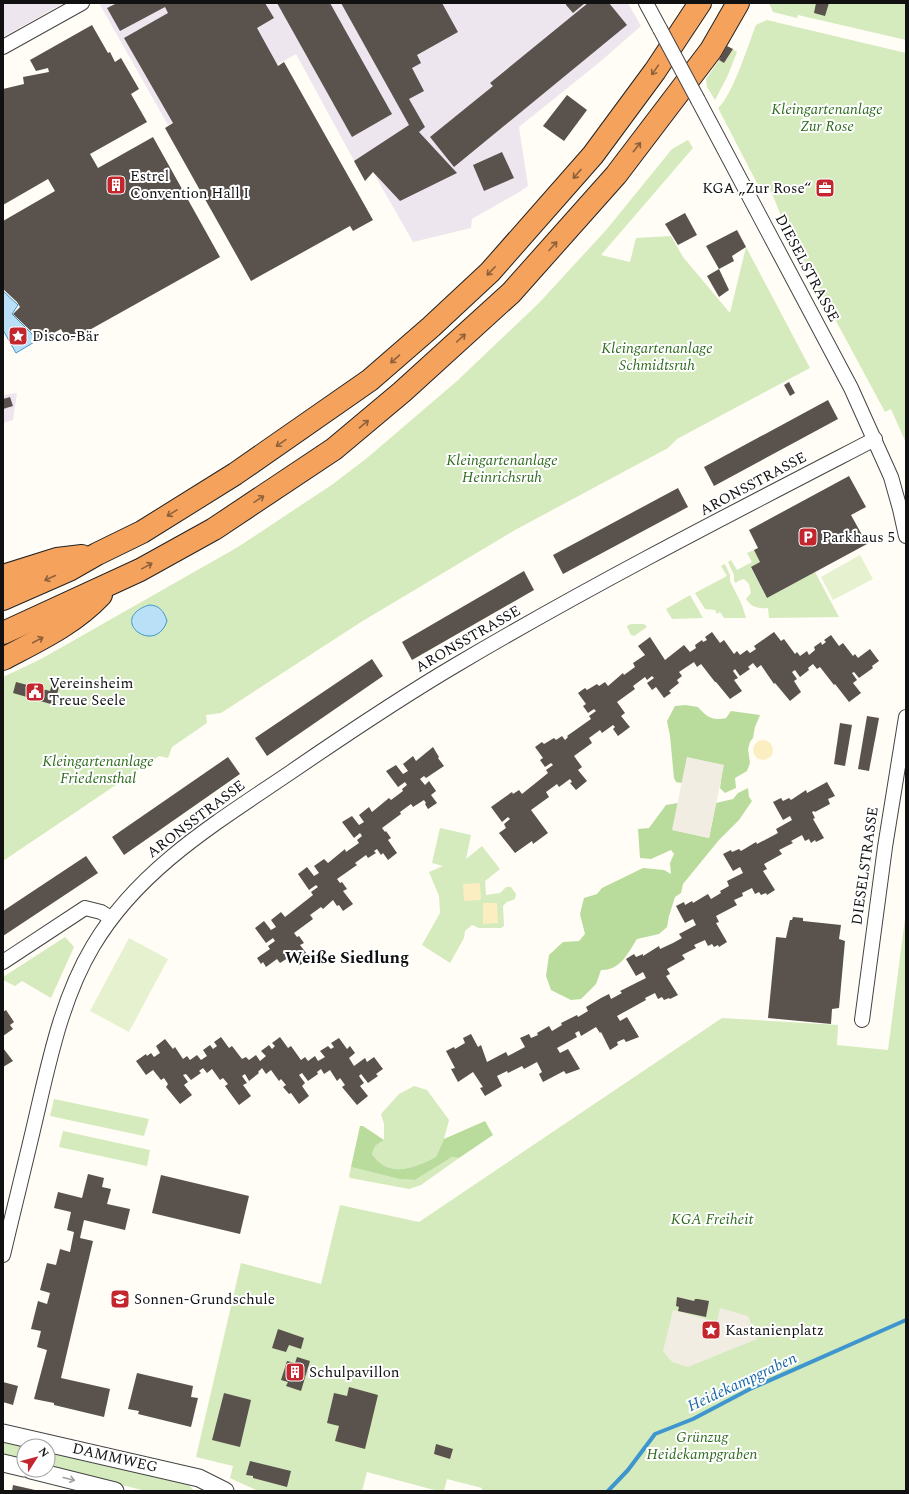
<svg xmlns="http://www.w3.org/2000/svg" width="909" height="1494" font-family="Spectral,serif">
<rect width="100%" height="100%" fill="#fffdf5"/>
<g fill="#eee6ef">
<polygon points="3,3 64,3 3,37"/>
<polygon points="99,3 628,3 641,26 601,61 519,127 528,186 521,191 472,219 471,228 413,242 373,172 365,181 296,54 168,125"/>
<polygon points="17,393 13,420 3,423 3,395"/>
</g>
<g fill="#d5ebbd" fill-rule="evenodd">
<polygon points="769,3 906,3 906,40 798,15 797,18 773,12"/>
<path d="M767,20L906,53V443L891,409L885,412L787,230L768,184L760,189L718,108C733,95 748,45 756,25Z"/>
<polygon points="733,49 737,52 728,75 715,100 707,87 706,79 719,60 724,63"/>
<path d="M688,140L693,148L601,255L630,262L636,238L671,236L683,257L730,313L746,247L810,368L677,439L668,448L515,530L361,622L221,713L206,715L207,723L172,747L168,758L159,756L3,861V677L41,659L238,547L333,484L367,458L457,381L539,303L607,229L672,149ZM146,606L163,611L151,636L134,614Z"/>
<path d="M754,550L760,562L751,568L767,598L815,572L839,617L769,618L768,608C759,609 751,607 746,599L751,593L749,584L744,579L738,581L736,583L734,581V575L728,562L731,560L737,570L752,562L747,553Z"/>
<polygon points="725,564 730,575 730,581 742,605 746,618 724,618 720,612 717,614 715,610 705,609 695,593 727,576 721,566"/>
<polygon points="690,595 703,618 672,619 666,609"/>
<polygon points="632,624 644,624 647,627 634,636 631,635 627,627 628,625"/>
<polygon points="440,828 471,835 466,859 482,846 500,869 485,881 486,895 500,893 506,887 511,887 516,894 515,899 507,902 503,906 504,926 501,928 479,928 472,925 465,931 464,938 450,963 422,945 440,913 439,896 429,872 443,866 432,863"/>
<polygon points="906,911 906,1491 482,1491 482,1488 447,1479 444,1491 438,1491 367,1472 362,1491 258,1491 230,1478 233,1466 196,1457 241,1263 321,1284 340,1205 419,1222 722,1018 838,1025 837,1045 888,1050"/>
<polygon points="65,937 74,947 51,998 22,981 15,986 3,980 3,977"/>
<path d="M414,1086L427,1090L449,1120L444,1139L436,1157C414,1168 389,1179 372,1154L375,1146L384,1140V1124L381,1114L399,1094Z"/>
<polygon points="54,1099 149,1119 144,1136 50,1116"/>
<polygon points="63,1131 150,1150 147,1166 59,1147"/>
<polygon points="452,1157 459,1158 421,1185 409,1189 350,1178 349,1176 351,1167 399,1179 415,1180"/>
<polygon points="3,1439 24,1446 24,1462 3,1457"/>
<polygon points="48,1449 184,1482 190,1486 194,1491 146,1491 48,1467"/>
</g>
<g fill="#b9dc9c">
<path d="M685,705L698,707C707,717 712,721 726,718L731,711L760,715L755,727L753,738L750,742L748,749L750,763L747,771L735,778L736,788L725,793L720,788L723,765L687,758L682,783L676,782L674,778L670,736L667,721L675,706Z"/>
<path d="M748,788L749,797L752,801L739,820L719,840L683,884L681,893L675,897L669,916L667,927L659,934L637,939C628,953 620,971 601,970L596,984L581,999L571,1000L551,990L546,976L549,955L563,942L579,941L585,934L580,914L584,898L597,894L602,888L643,868L664,870L671,874L670,863L674,854L671,850L651,859L640,858L638,829L649,828L666,805L678,803L673,830L709,838L716,803L733,799L738,793Z"/>
<path d="M485,1121L493,1135L459,1158L452,1157L415,1180L399,1179L351,1167L360,1126H363L384,1140L375,1146L372,1154C389,1179 414,1168 436,1157L444,1139Z"/>
</g>
<g fill="#fbeec1">
<circle cx="763" cy="750" r="10"/>
<polygon points="480,883 481,900 464,901 463,884"/>
<polygon points="483,903 497,903 498,923 483,924"/>
</g>
<g fill="#e6f2cf">
<polygon points="860,555 873,579 833,600 821,577"/>
<polygon points="129,938 168,959 129,1032 90,1011"/>
</g>
<g fill="#f1ede2">
<polygon points="687,757 724,765 709,838 672,830"/>
<polygon points="720,1308 748,1316 757,1339 688,1367 672,1362 663,1351 673,1310 717,1322"/>
</g>
<g fill="#b9e0f7" stroke="#3f96cf">
<polygon points="3,291 18,305 12,314 32,334 36,341 16,353 3,330"/>
<path d="M149,605C159,605 164,611 167,621C155,657 106,619 149,605Z"/>
</g>
<g fill="none" stroke-linecap="round" stroke-linejoin="round">
<polyline stroke="#3f96cf" stroke-width="4" points="608,1491 628,1470 655,1434 693,1419 750,1389 906,1320"/>
</g>
<g fill="#5a524d">
<polygon points="117,3 265,3 274,18 257,28 278,66 284,62 373,220 353,231 350,226 251,281 165,128 173,123 124,38 168,13 165,7 120,31 107,8"/>
<polygon points="277,3 330,3 392,114 352,137"/>
<polygon points="341,3 442,3 458,32 417,55 421,63 412,68 424,91 409,99 425,127 419,132 457,173 400,201 373,172 365,181 354,161 409,125"/>
<polygon points="566,3 585,3 573,13 566,5"/>
<polygon points="588,3 609,3 627,25 454,167 430,137 493,86 490,83"/>
<polygon points="816,3 829,3 825,16 814,13"/>
<polygon points="92,25 108,53 110,52 115,62 121,58 139,89 131,94 147,122 90,154 98,168 153,137 220,257 68,342 61,329 39,341 36,336 13,314 20,307 17,302 3,289 3,221 55,191 48,179 3,205 3,89 24,84 23,77 49,72 48,68 36,71 30,60"/>
<polygon points="727,46 733,49 724,63 719,60"/>
<polygon points="567,95 587,110 564,141 543,126"/>
<polygon points="502,152 514,178 484,191 473,165"/>
<polygon points="685,213 697,235 678,245 665,224"/>
<polygon points="737,230 746,247 732,256 734,261 719,269 706,246"/>
<polygon points="719,269 729,290 719,297 707,276"/>
<polygon points="789,382 795,393 790,396 784,385"/>
<polygon points="10,397 13,406 3,409 3,399"/>
<polygon points="828,400 838,419 714,486 704,467"/>
<polygon points="849,476 866,507 851,515 867,544 767,598 751,567 760,562 754,550 758,548 749,530"/>
<polygon points="678,488 688,507 563,574 553,555"/>
<polygon points="524,571 534,590 412,660 402,642"/>
<polygon points="712,632 720,643 724,640 734,654 737,651 740,655 747,650 750,653 756,649 754,646 774,632 781,641 784,639 795,654 797,652 800,656 807,651 809,655 815,650 814,647 821,642 822,645 826,642 824,640 831,635 839,646 843,643 853,656 855,654 858,658 870,649 879,661 872,666 873,668 859,678 854,672 852,673 857,680 853,683 861,693 849,702 835,684 834,685 820,667 817,669 813,664 808,668 809,670 800,677 795,670 792,672 797,679 794,681 801,692 790,701 775,683 774,684 761,665 757,668 753,663 748,667 750,669 740,676 735,669 733,671 738,678 734,680 742,691 730,699 716,682 715,682 701,664 697,667 694,662 679,672 682,676 677,680 679,683 669,691 671,693 664,698 656,687 652,690 647,683 654,678 652,676 647,680 645,677 633,686 635,689 617,702 625,713 621,716 630,727 618,736 613,729 615,727 613,725 602,733 600,730 589,738 592,743 574,756 582,767 578,770 587,781 576,790 570,783 572,782 570,779 559,787 557,784 546,792 549,797 531,810 548,833 533,844 532,841 515,853 499,833 506,828 504,824 510,819 508,817 502,822 491,807 512,792 513,794 519,790 522,794 548,773 546,770 553,765 551,763 545,767 540,760 543,758 535,747 542,742 544,744 554,738 556,740 562,736 565,740 568,737 567,736 591,719 589,716 596,711 594,709 588,713 583,706 586,704 578,693 585,688 587,690 597,684 599,686 605,682 608,686 623,673 624,675 635,667 633,663 645,655 638,646 650,637 665,660 684,645 690,652 696,648 695,645 702,640 703,642 707,640 705,637"/>
<polygon points="372,659 383,676 267,756 255,738"/>
<polygon points="16,682 50,691 52,684 59,687 54,705 13,693"/>
<polygon points="867,716 879,718 869,771 858,769"/>
<polygon points="840,723 852,725 845,766 834,764"/>
<polygon points="433,747 439,757 438,758 444,766 426,778 424,776 420,779 425,785 429,781 436,791 431,795 437,803 428,809 425,804 426,803 424,800 413,807 411,804 400,812 401,814 382,828 385,832 386,831 391,838 388,840 397,853 388,860 383,853 381,855 377,849 374,851 376,853 368,858 366,855 355,863 357,865 337,879 340,883 342,882 347,889 343,891 353,904 343,911 339,905 337,906 333,900 323,909 321,907 310,915 313,919 294,933 297,937 299,936 304,943 300,945 310,958 300,965 296,959 294,960 290,954 287,957 288,958 280,963 277,959 266,967 263,962 261,964 257,958 270,949 268,946 275,941 273,938 266,943 255,928 264,921 271,930 276,927 271,920 281,912 285,917 313,895 311,892 318,887 316,885 309,890 298,874 307,867 314,876 319,873 314,866 324,859 328,863 345,849 346,852 359,843 357,840 362,836 360,833 354,838 342,822 352,816 359,825 364,822 359,815 369,807 372,812 389,798 391,800 403,791 402,789 407,785 405,782 398,787 386,771 396,765 403,774 408,771 403,764 413,756 416,761"/>
<polygon points="228,757 240,774 124,855 112,837"/>
<polygon points="827,782 835,796 828,799 830,804 815,812 814,811 812,812 815,818 813,819 824,838 816,842 815,840 811,843 809,839 805,841 802,835 791,841 793,843 779,850 782,854 764,864 767,869 763,871 775,890 767,895 766,893 761,895 759,892 755,894 752,888 742,893 743,896 734,900 737,905 716,916 719,922 716,923 727,942 719,947 718,945 714,947 712,944 708,946 705,940 694,945 696,948 682,955 685,959 667,969 670,974 666,976 678,995 670,999 669,998 664,1000 662,997 658,999 655,993 645,998 646,1000 617,1016 620,1021 627,1017 639,1037 626,1042 624,1039 617,1042 618,1045 610,1050 601,1032 600,1033 596,1027 581,1036 579,1031 575,1033 577,1037 557,1048 560,1053 568,1049 580,1069 566,1074 564,1071 543,1082 539,1074 542,1072 537,1062 524,1069 522,1066 508,1073 507,1071 497,1076 502,1086 485,1096 480,1088 483,1087 473,1072 458,1082 451,1069 455,1068 446,1051 454,1047 455,1049 465,1043 463,1038 471,1034 478,1047 481,1045 487,1062 506,1052 508,1056 525,1047 520,1038 529,1034 531,1038 538,1035 537,1033 549,1026 552,1031 562,1025 561,1023 577,1015 578,1017 588,1011 586,1007 601,998 609,994 611,999 622,993 620,991 646,978 643,972 636,976 626,959 634,954 636,957 643,954 643,956 659,946 660,949 673,943 682,938 679,934 696,925 693,919 685,923 676,906 684,902 685,905 692,901 693,903 708,894 711,899 721,893 720,891 729,886 727,881 743,873 740,867 733,871 723,854 731,850 732,852 739,849 741,851 756,842 757,844 778,833 776,829 792,820 790,816 783,820 773,802 781,798 783,801 789,798 791,800 806,790 807,793"/>
<polygon points="86,856 98,873 3,936 3,911"/>
<polygon points="793,917 803,918 803,921 841,925 839,939 845,941 839,1008 832,1009 831,1024 768,1018 776,937 786,938 790,920 792,920"/>
<polygon points="6,1010 14,1022 10,1025 13,1029 3,1036 3,1012"/>
<polygon points="221,1037 229,1048 232,1046 242,1059 246,1057 249,1060 256,1055 260,1061 266,1056 261,1051 269,1045 272,1049 275,1046 272,1043 280,1037 288,1048 291,1046 301,1060 305,1057 308,1061 315,1056 318,1061 325,1057 320,1051 328,1046 331,1049 334,1047 331,1043 339,1038 347,1049 350,1046 355,1053 349,1058 354,1066 365,1058 367,1062 374,1057 383,1069 376,1074 378,1076 368,1083 361,1074 359,1076 364,1083 360,1086 368,1096 357,1105 342,1087 345,1085 340,1078 337,1081 330,1070 324,1074 321,1069 317,1072 318,1074 308,1081 302,1073 299,1075 305,1083 302,1086 309,1096 299,1104 291,1093 289,1094 283,1087 286,1085 281,1079 279,1081 271,1070 266,1074 262,1068 258,1072 259,1073 249,1081 245,1074 242,1076 247,1083 243,1085 251,1096 239,1105 225,1086 228,1084 223,1078 220,1080 212,1069 207,1073 203,1068 199,1071 201,1073 191,1080 186,1074 183,1075 188,1082 184,1085 192,1095 180,1104 166,1087 168,1084 164,1078 161,1080 153,1070 146,1075 136,1061 146,1054 147,1056 151,1053 154,1057 160,1053 156,1046 165,1039 173,1049 175,1047 183,1059 187,1056 190,1060 197,1055 201,1060 207,1056 203,1050 210,1045 213,1049 217,1046 214,1042"/>
<polygon points="3,1048 13,1061 3,1067"/>
<polygon points="88,1174 104,1178 102,1187 111,1189 107,1204 130,1209 125,1230 84,1220 80,1238 93,1241 61,1378 110,1389 104,1417 54,1405 54,1403 34,1399 47,1350 37,1347 41,1331 31,1329 38,1301 47,1304 50,1293 40,1290 47,1263 56,1265 60,1249 70,1252 74,1232 67,1230 71,1212 54,1208 58,1192 82,1198"/>
<polygon points="161,1175 249,1196 240,1234 152,1213"/>
<polygon points="677,1297 694,1301 695,1299 698,1299 709,1301 706,1317 678,1311 679,1307 676,1306"/>
<polygon points="278,1329 304,1338 301,1349 289,1345 286,1352 272,1348"/>
<polygon points="297,1357 310,1361 301,1391 286,1386 288,1382 281,1380 287,1361 295,1363"/>
<polygon points="137,1373 193,1386 191,1397 198,1398 191,1427 138,1414 139,1411 128,1409"/>
<polygon points="3,1382 18,1386 13,1405 3,1402"/>
<polygon points="349,1387 378,1395 365,1449 335,1441 339,1426 327,1423 334,1393 347,1396"/>
<polygon points="224,1393 251,1400 240,1447 212,1440"/>
<polygon points="436,1444 453,1449 450,1459 434,1454"/>
<polygon points="250,1461 291,1471 287,1487 253,1478 253,1476 246,1475"/>
<polygon points="13,1485 35,1490 35,1491 12,1491"/>
</g>
<g fill="none" stroke-linecap="round" stroke-linejoin="round">
<defs>
<g id="minor">
<polyline points="646,3 660,29"/>
<polyline points="3,47 82,3"/>
<polyline points="698,100 851,388 891,477 900,509 906,536"/>
<polyline points="3,962 85,908 101,912 111,918"/>
<polyline points="862,1020 885,847 906,717"/>
<path d="M3,1255C14,1208 26,1161 37,1113C50,1057 63,996 93,946C139,868 219,821 291,772C345,735 400,698 456,665C593,584 734,512 875,439"/>
</g>
<g id="tertiary">
<polyline points="3,1433 199,1478 225,1491"/>
<polyline points="3,1463 24,1468"/>
<polyline points="31,1470 115,1491"/>
</g>
<g id="motorway">
<polyline points="3,576 57,559 82,556"/>
<polyline points="3,599 69,570 97,554 142,532 235,474 370,380 431,327 490,272 593,155 655,71 700,3"/>
<polyline points="3,633 140,570 214,529 334,449 402,392 511,293 616,175 711,50 738,3"/>
<path d="M3,659C37,641 74,624 101,595"/>
</g>
</defs>
<use href="#minor" stroke="#444" stroke-width="16"/>
<use href="#tertiary" stroke="#444" stroke-width="19"/>
<use href="#motorway" stroke="#222" stroke-width="24"/>
<use href="#minor" stroke="#fff" stroke-width="14"/>
<use href="#tertiary" stroke="#fff" stroke-width="17"/>
<use href="#motorway" stroke="#f5a25d" stroke-width="22"/>
<defs>
<polyline id="minor-bridge" points="660,29 698,100"/>
</defs>
<use href="#minor-bridge" stroke="#444" stroke-width="16" stroke-linecap="butt"/>
<use href="#minor-bridge" stroke="#fff" stroke-width="14"/>
</g>
<defs><path id="oneway-shaft" d="M-6 0H5M1.5-3L5.5 0L1.5 3" fill="none" stroke-width="1.6" stroke-linecap="round" stroke-linejoin="round"/></defs>
<g stroke="#8e613b">
<use href="#oneway-shaft" transform="translate(655 70) rotate(125)"/>
<use href="#oneway-shaft" transform="translate(637 147) rotate(-52)"/>
<use href="#oneway-shaft" transform="translate(577 174) rotate(131)"/>
<use href="#oneway-shaft" transform="translate(553 246) rotate(-48)"/>
<use href="#oneway-shaft" transform="translate(491 271) rotate(134)"/>
<use href="#oneway-shaft" transform="translate(461 338) rotate(-42)"/>
<use href="#oneway-shaft" transform="translate(395 359) rotate(139)"/>
<use href="#oneway-shaft" transform="translate(364 424) rotate(-40)"/>
<use href="#oneway-shaft" transform="translate(281 443) rotate(145)"/>
<use href="#oneway-shaft" transform="translate(259 499) rotate(-34)"/>
<use href="#oneway-shaft" transform="translate(172 513) rotate(148)"/>
<use href="#oneway-shaft" transform="translate(147 566) rotate(-29)"/>
<use href="#oneway-shaft" transform="translate(50 578) rotate(156)"/>
<use href="#oneway-shaft" transform="translate(38 640) rotate(-28)"/>
</g>
<use stroke="#a0a0a0" href="#oneway-shaft" transform="translate(69 1479) rotate(14)"/>
<defs>
<symbol id="building-square" viewBox="-11 -11 22 22"><rect x="-9" y="-9" width="18" height="18" rx="4" fill="#c4262e" stroke="#fff"/><path d="M-4-6H4V6H1V3H-1V6H-4ZM-2.5-4.3h1.7v1.8h-1.7ZM.8-4.3h1.7v1.8H.8ZM-2.5-1h1.7V.8h-1.7ZM.8-1h1.7V.8H.8Z" fill="#fff"/></symbol>
<symbol id="office-square" viewBox="-11 -11 22 22"><rect x="-9" y="-9" width="18" height="18" rx="4" fill="#c4262e" stroke="#fff"/><path d="M-6-3h4V-5.5h4V-3h4V5H-6ZM-1-4.5V-3h2v-1.5ZM-6 0V1H6V0Z" fill="#fff"/></symbol>
<symbol id="sight-square" viewBox="-11 -11 22 22"><rect x="-9" y="-9" width="18" height="18" rx="4" fill="#c4262e" stroke="#fff"/><path d="M0-6L1.8-2.2L6-1.7L2.9 1.2L3.7 5.4L0 3.3L-3.7 5.4L-2.9 1.2L-6-1.7L-1.8-2.2Z" fill="#fff"/></symbol>
<symbol id="parking-square" viewBox="-11 -11 22 22"><rect x="-9" y="-9" width="18" height="18" rx="4" fill="#c4262e" stroke="#fff"/><path d="M-3.5-5.5H1a3.5 3.5 0 0 1 0 7H-1V5.5H-3.5ZM-1-3.4V-.6H.8a1.4 1.4 0 0 0 0-2.8Z" fill="#fff"/></symbol>
<symbol id="civic-square" viewBox="-11 -11 22 22"><rect x="-9" y="-9" width="18" height="18" rx="4" fill="#c4262e" stroke="#fff"/><path d="M-.6-6.5H3V-4.5H.6V-3L4-1V1h2V6H-6V1h2V-1L-.6-3ZM-1.2 2.5V6h2.4V2.5Z" fill="#fff"/></symbol>
<symbol id="school-square" viewBox="-11 -11 22 22"><rect x="-9" y="-9" width="18" height="18" rx="4" fill="#c4262e" stroke="#fff"/><path d="M0-5L7-2L0 1L-7-2ZM-4 1L0 2.5L4 1V4Q0 6-4 4Z" fill="#fff"/></symbol>
</defs>
<g fill-rule="evenodd">
<use href="#building-square" x="105" y="174" width="22" height="22"/>
<use href="#office-square" x="814" y="177" width="22" height="22"/>
<use href="#sight-square" x="7" y="325" width="22" height="22"/>
<use href="#parking-square" x="797" y="526" width="22" height="22"/>
<use href="#civic-square" x="24" y="681" width="22" height="22"/>
<use href="#school-square" x="109" y="1288" width="22" height="22"/>
<use href="#sight-square" x="700" y="1319" width="22" height="22"/>
<use href="#building-square" x="284" y="1361" width="22" height="22"/>
</g>
<g text-anchor="middle" dominant-baseline="central" stroke-width="4" stroke-linejoin="round" paint-order="stroke">
<g font-size="15" font-style="italic" fill="#2f6b1f" stroke="#fff">
<text x="827" y="109">Kleingartenanlage<tspan x="827" dy="17">Zur Rose</tspan></text>
<text x="657" y="348">Kleingartenanlage<tspan x="657" dy="17">Schmidtsruh</tspan></text>
<text x="502" y="460">Kleingartenanlage<tspan x="502" dy="17">Heinrichsruh</tspan></text>
<text x="98" y="761">Kleingartenanlage<tspan x="98" dy="17">Friedensthal</tspan></text>
<text x="712" y="1219">KGA Freiheit</text>
<text x="702" y="1437">Grünzug<tspan x="702" dy="17">Heidekampgraben</tspan></text>
</g>
<g font-size="15" fill="#111" stroke="#fff" text-anchor="start">
<text x="130" y="176">Estrel<tspan x="130" dy="17">Convention Hall I</tspan></text>
<text x="811" y="188" text-anchor="end">KGA „Zur Rose“</text>
<text x="32" y="336">Disco-Bär</text>
<text x="822" y="537">Parkhaus 5</text>
<text x="49" y="683">Vereinsheim<tspan x="49" dy="17">Treue Seele</tspan></text>
<text x="134" y="1299">Sonnen-Grundschule</text>
<text x="725" y="1330">Kastanienplatz</text>
<text x="309" y="1372">Schulpavillon</text>
</g>
<g font-size="15" fill="#111" stroke="#fff">
<text transform="translate(807 268) rotate(62)">DIESELSTRASSE</text>
<text transform="translate(753 484) rotate(-28)">ARONSSTRASSE</text>
<text transform="translate(468 639) rotate(-30)">ARONSSTRASSE</text>
<text transform="translate(196 819) rotate(-37)">ARONSSTRASSE</text>
<text transform="translate(865 866) rotate(-82)">DIESELSTRASSE</text>
<text transform="translate(115 1458) rotate(13)">DAMMWEG</text>
</g>
<g font-size="16" font-style="italic" fill="#1768a6" stroke="#fff">
<text transform="translate(742 1382) rotate(-25)">Heidekampgraben</text>
</g>
<g font-size="17" font-weight="bold" fill="#111" stroke="#fff">
<text x="347" y="958">Weiße Siedlung</text>
</g>
</g>
<rect width="909" height="1494" fill="none" stroke="#111111" stroke-width="8"/>
<g transform="translate(36 1458) rotate(54)"><circle r="19" fill="#ffffff" stroke="#a0a0a0"/>
<path d="M0-3L7 15L0 10L-7 15Z" fill="#c4262e"/>
<text y="-6" font-size="11" font-weight="bold" text-anchor="middle" fill="#111111">N</text>
</g>
</svg>
